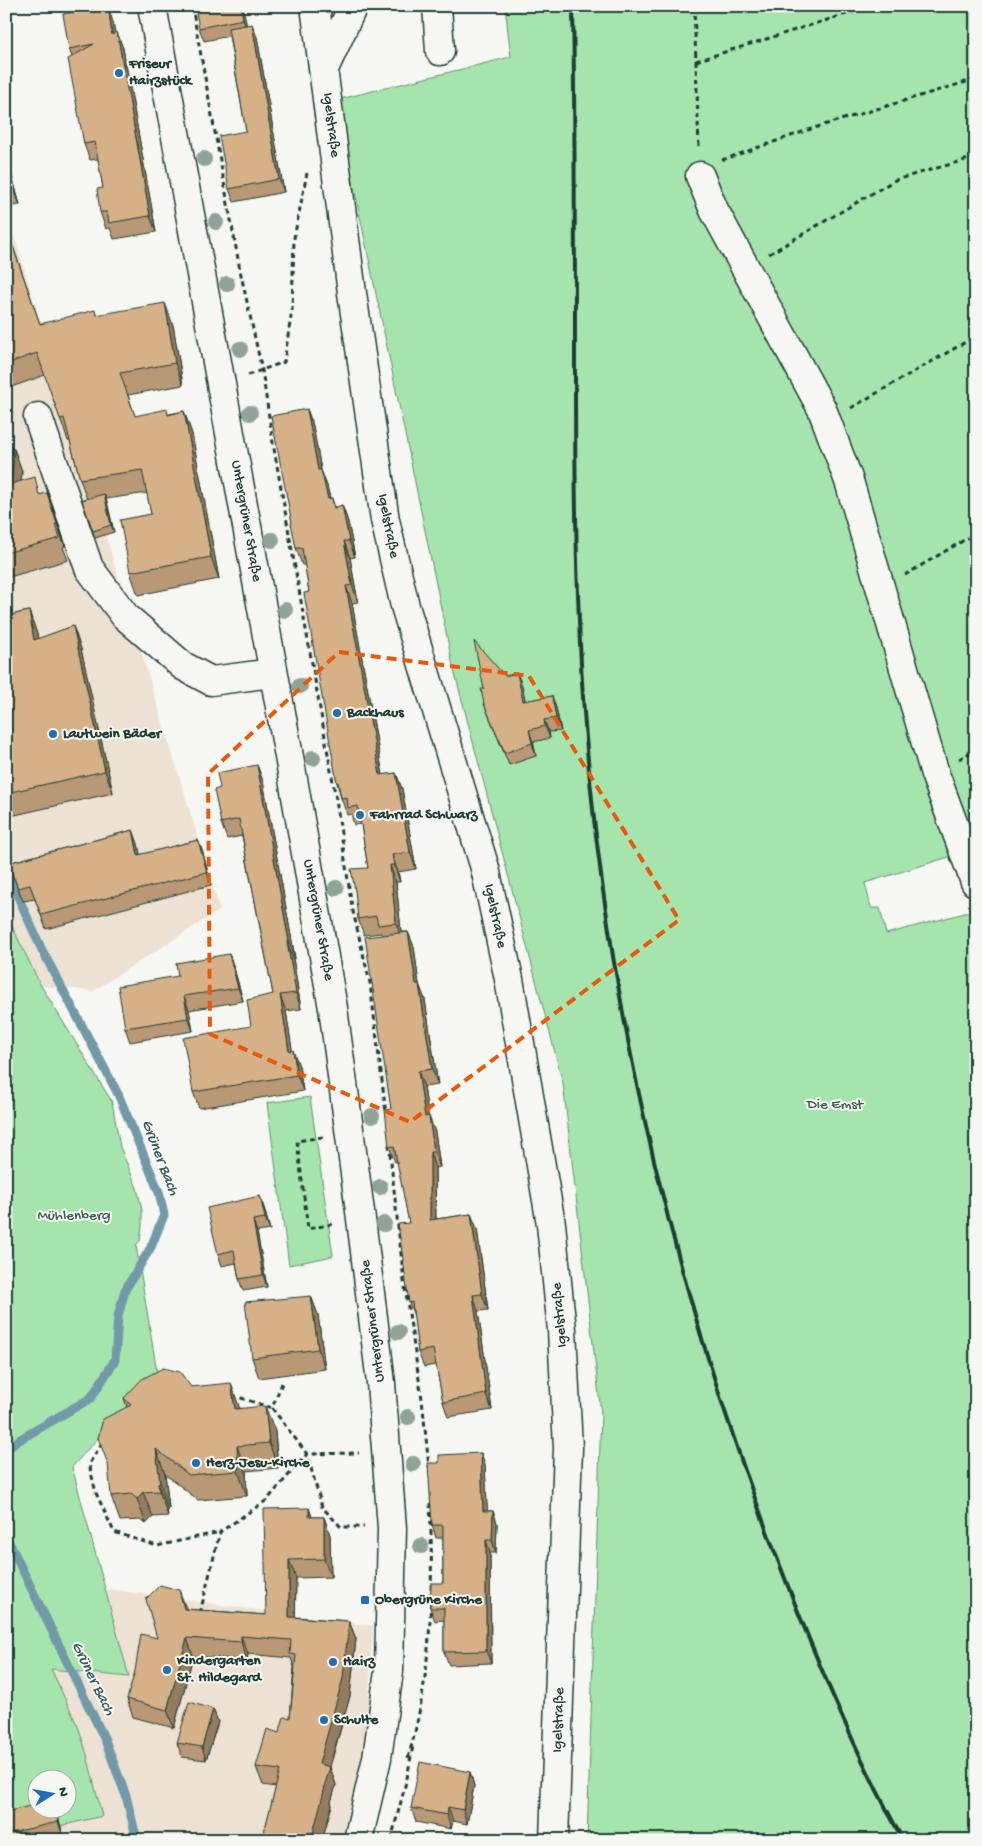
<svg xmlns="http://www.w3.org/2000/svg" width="982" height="1846" font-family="'Gochi Hand',sans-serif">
<rect width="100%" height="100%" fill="#f6f6f2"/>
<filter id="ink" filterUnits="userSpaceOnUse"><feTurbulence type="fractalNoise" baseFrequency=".02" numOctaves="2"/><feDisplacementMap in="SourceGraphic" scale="10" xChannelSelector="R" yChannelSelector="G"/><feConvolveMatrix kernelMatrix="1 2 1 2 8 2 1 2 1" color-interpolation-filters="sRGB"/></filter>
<g filter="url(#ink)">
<g fill="#ece1d2" fill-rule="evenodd">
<polygon points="6,210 220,910 93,991 41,986 6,928"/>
<path d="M106,1589L373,1626L361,1840H6V1664L129,1677ZM38,1778H68V1808H38Z"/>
</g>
<g fill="#a5e5ad" stroke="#629170" fill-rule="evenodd">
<polygon points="505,6 976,6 976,845 965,852 865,883 871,908 880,908 886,934 976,910 976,1840 587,1840 601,1413 563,1083 453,666 336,100 511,57"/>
<path d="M6,914L40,984L112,1102L120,1147L137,1188L142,1210V1226L140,1241L136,1245L157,1372L72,1467L129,1677L51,1669L79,1729L87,1755L102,1816L6,1839ZM38,1778H68V1808H38Z"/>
<polygon points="310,1097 333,1256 289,1265 267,1103"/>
</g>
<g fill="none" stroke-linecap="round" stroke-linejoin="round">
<g stroke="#7299a8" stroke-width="9">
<polyline points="6,870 42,950 118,1094 159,1192 164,1215 151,1247 125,1290 118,1316 115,1360 91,1398 19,1440 6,1450"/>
<polyline points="6,1536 105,1740 126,1796 137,1840"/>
</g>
<defs>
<g id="minor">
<polyline points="437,6 440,51"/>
<polyline points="324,69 353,6"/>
<polyline points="700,176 714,210 822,409 849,481 935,774 975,882"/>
<polyline points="38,417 89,568 125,616 183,666 211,681 273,673"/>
</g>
<g id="major">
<polyline points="152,6 290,762 333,1008 361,1219 381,1383 392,1528 389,1671 377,1758 358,1840"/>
<polyline points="315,6 352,293 385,520 405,606 485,868 509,979 551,1224 562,1330 568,1448 554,1840"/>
</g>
</defs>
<use href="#minor" stroke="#1f3d34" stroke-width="31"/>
<use href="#major" stroke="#1f3d34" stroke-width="31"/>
<g stroke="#1f3d34" stroke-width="3" stroke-dasharray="5 4" stroke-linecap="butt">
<polyline points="192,6 240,270 262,370 273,443 336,799 352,907 370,983 386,1113"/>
<polyline points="694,6 699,148"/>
<polyline points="696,61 872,6"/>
<polyline points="722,160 814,128 976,79"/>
<polyline points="769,254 895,180 976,157"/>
<polyline points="248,375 284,362 292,310 294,238 307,173"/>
<polyline points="851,408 976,336"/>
<polyline points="905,575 976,533"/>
<polyline points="959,759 976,749"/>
<polyline points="323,1137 297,1141 308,1229 333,1224"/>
<polyline points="389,1144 404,1281 422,1399 429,1467"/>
<polyline points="282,1383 272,1408 307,1454 322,1507 341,1527 364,1527"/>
<polyline points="232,1395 272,1408"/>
<polyline points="102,1443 89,1464 96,1493 114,1532 157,1546 220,1532"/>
<polyline points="200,1613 220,1532 267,1500 307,1454 359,1453"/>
<path d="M408,1758C433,1674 433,1585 430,1499"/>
<polyline points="391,1840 407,1778 413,1746"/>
</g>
<use href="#minor" stroke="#f6f6f2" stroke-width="28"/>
<use href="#major" stroke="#f6f6f2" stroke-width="28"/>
<path stroke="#1f3d34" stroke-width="4" d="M573,6C575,126 575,246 575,366C575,486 576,606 585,726C608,1017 679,1309 786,1581C820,1669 857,1757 903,1840"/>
</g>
<g fill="#8fa397">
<circle cx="204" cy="159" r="8"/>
<circle cx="216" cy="222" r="8"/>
<circle cx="227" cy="284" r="8"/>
<circle cx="240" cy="349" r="8"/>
<circle cx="250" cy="413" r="8"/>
<circle cx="272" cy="540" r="8"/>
<circle cx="285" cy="610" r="8"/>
<circle cx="300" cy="686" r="8"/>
<circle cx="313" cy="758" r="8"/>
<circle cx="336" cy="888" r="8"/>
<circle cx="372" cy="1116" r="8"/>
<circle cx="380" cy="1187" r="8"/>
<circle cx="384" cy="1224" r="8"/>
<circle cx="398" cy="1332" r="8"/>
<circle cx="408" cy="1417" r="8"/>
<circle cx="413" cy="1464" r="8"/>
<circle cx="421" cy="1546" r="8"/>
</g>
<g fill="#b89875" stroke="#1f3d34">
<polygon points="243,6 246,25 257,37 284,192 234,202 229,189 246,131 229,36 204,41 199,28"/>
<polygon points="394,6 422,6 421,7 396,12"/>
<polygon points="113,22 115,33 123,48 156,232 114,239 110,228 106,229 100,212 103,188 98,159 90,160 84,144 72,57 69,49"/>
<polygon points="6,154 20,205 6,207"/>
<polygon points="6,226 40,324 97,315 173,325 183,385 128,395 135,416 169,414 184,411 192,434 219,579 138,595 130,572 151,514 147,493 106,499 114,532 95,538 82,500 87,499 80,479 70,441 68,441 45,375 6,389"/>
<polygon points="307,409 313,426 321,470 327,486 330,498 332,498 335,508 342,505 348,522 355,557 350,558 358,602 352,603 383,775 396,773 402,789 416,869 398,872 400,882 396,882 401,932 408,932 414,947 419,984 425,1000 438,1085 424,1087 428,1116 435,1132 440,1167 435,1168 436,1219 471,1214 477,1229 488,1310 478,1311 492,1410 448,1417 443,1402 436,1365 424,1367 418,1352 414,1316 409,1303 409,1223 398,1162 395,1162 389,1147 391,1109 382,935 381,933 364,935 358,919 368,868 361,824 354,825 351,814 347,815 341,798 339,790 337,783 309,592 305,565 302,565 296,548 292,523"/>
<polygon points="6,448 14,449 22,471 21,481 41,495 47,493 65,546 63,547 68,560 6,578"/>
<polygon points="29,611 37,634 38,639 73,626 81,649 113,793 6,817 6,616"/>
<polygon points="505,676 522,685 525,701 552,696 556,708 561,731 549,732 550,738 533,742 536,756 509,765 484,704 484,689"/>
<polygon points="257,765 263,781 295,958 293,958 301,1009 286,1011 292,1051 299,1066 303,1091 199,1108 193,1092 251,1026 273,994 242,836 227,839 221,823 220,788"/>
<polygon points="133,830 138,844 140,855 198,840 203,853 211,885 46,929 35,899 23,901 8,863"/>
<polygon points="229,954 234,968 243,1001 189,1010 193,1031 130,1042 125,1028 178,976"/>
<polygon points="260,1196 264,1208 270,1230 257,1232 267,1287 243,1291 239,1279 236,1263 222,1266 218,1254"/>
<polygon points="311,1296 318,1315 325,1369 259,1378 252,1358"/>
<polygon points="191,1387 240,1408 275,1431 278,1468 246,1471 247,1496 198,1500 165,1474 169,1508 167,1508 168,1516 153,1517 146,1524 140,1520 120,1521 111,1496 127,1407 124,1398"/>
<polygon points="481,1453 485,1465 487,1511 493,1511 497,1523 496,1553 490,1553 491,1663 449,1665 444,1652 444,1620 435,1621 430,1608 443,1583 443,1538 436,1538 432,1525 439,1463"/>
<polygon points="309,1508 312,1517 324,1517 330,1535 331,1577 296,1578 295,1617 349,1621 356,1639 350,1696 330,1767 336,1785 331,1802 332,1805 322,1840 262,1840 276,1787 263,1785 256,1767 290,1718 294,1667 291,1658 248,1654 247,1660 193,1656 174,1728 133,1717 127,1699 157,1638 186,1609 266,1615"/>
<polygon points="213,1709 218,1722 206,1760 182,1757 177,1743"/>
<polygon points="470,1772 474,1786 467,1824 453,1821 451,1829 416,1822 411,1808"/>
<polygon points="6,1812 58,1817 64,1838 58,1840 6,1840"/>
</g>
<g fill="#967c5f" stroke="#1f3d34">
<polygon points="108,6 113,22 118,51 112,35"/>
<polygon points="241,6 243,6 248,33 243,19"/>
<polygon points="252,24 257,37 284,192 279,179"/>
<polygon points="117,32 123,48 156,232 150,216"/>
<polygon points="6,154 20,205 12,183 6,161"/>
<polygon points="165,303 173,325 183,385 175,363"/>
<polygon points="307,409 313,426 321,470 327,486 334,516 318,470"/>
<polygon points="184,411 192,434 219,579 211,557"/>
<polygon points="14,449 22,471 19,506 11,484"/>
<polygon points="47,493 55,515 65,546 57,524"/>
<polygon points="104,494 107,501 114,532 111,525"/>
<polygon points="342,505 348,522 355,557 349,541"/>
<polygon points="344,541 350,558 358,602 352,585"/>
<polygon points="346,586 352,603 386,792 380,775"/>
<polygon points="29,611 37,634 42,662 34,640"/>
<polygon points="73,626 81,649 113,793 105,771"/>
<polygon points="517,673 522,685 528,713 523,701"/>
<polygon points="552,696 556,708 561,731 556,718"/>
<polygon points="544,720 549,732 550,738 545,726"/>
<polygon points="529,730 533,742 536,756 532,743"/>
<polygon points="257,765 263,781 295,958 289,942"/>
<polygon points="396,773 402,789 416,869 410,852"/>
<polygon points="133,830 138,844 143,869 138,855"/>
<polygon points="198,840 203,853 211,885 207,872"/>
<polygon points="392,855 398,872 400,882 394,865"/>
<polygon points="390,865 396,882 402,940 396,923"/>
<polygon points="408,932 414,947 421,1000 416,984"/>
<polygon points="287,942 293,958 301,1009 296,993"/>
<polygon points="229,954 234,968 243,1001 238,988"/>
<polygon points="419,984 425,1000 438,1085 432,1069"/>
<polygon points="280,995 286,1011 295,1067 289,1051"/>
<polygon points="184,996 189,1010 193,1031 188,1018"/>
<polygon points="293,1050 299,1066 303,1091 297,1075"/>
<polygon points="418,1071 424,1087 431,1132 425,1117"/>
<polygon points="429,1116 435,1132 440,1167 434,1152"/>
<polygon points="430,1152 435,1168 436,1235 430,1220"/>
<polygon points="260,1196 264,1208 270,1230 265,1218"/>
<polygon points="471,1214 477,1229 488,1310 482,1294"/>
<polygon points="253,1220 257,1232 267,1287 263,1275"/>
<polygon points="473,1295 478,1311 492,1410 486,1394"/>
<polygon points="311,1296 318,1315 325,1369 318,1349"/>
<polygon points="231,1383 240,1409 235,1409"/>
<polygon points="265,1406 275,1431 278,1468 269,1443"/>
<polygon points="237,1446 246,1471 247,1496 238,1471"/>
<polygon points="156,1449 165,1474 169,1508 160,1483"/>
<polygon points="481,1453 485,1465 488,1523 483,1511"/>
<polygon points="158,1483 167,1508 168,1516 159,1491"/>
<polygon points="143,1492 153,1517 146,1524 137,1499"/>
<polygon points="309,1508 315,1526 309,1517"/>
<polygon points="493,1511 497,1523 496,1553 492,1540"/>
<polygon points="324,1517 330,1535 331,1577 324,1559"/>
<polygon points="486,1540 490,1553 491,1663 486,1651"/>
<polygon points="289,1560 296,1578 295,1635 289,1617"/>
<polygon points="179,1590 186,1608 191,1627 184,1609"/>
<polygon points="349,1621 356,1639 350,1696 329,1768 330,1767 336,1785 331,1802 332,1805 322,1840 315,1840 313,1833 319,1764"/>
<polygon points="241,1636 248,1654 247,1660 241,1642"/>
<polygon points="187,1638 193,1656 174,1728 167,1710"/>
<polygon points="213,1709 218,1722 206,1760 202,1747"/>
<polygon points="470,1772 474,1786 467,1824 463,1810"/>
<polygon points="448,1807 453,1821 451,1829 447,1815"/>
<polygon points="54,1808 55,1808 58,1817 64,1838 58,1822"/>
<polygon points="311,1833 313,1840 309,1840"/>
</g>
<g fill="#d6b188" stroke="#1f3d34">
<polygon points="105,6 108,6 112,35 117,32 150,216 109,223 107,212 100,212 97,189 103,188 95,142 84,144 68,59 94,44 69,49 63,14"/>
<polygon points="195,6 241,6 243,19 199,28"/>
<polygon points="252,24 279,179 229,189 219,136 246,131 228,28"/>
<polygon points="6,161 12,183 6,184"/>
<polygon points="6,227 40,324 95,310 96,315 165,303 175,363 120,373 135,416 167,409 168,415 184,411 211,557 130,572 120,520 151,514 142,470 80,479 64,418 60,419 37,353 6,364"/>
<polygon points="307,409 318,470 321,470 328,499 332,498 334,508 342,505 349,541 344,541 352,585 346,586 380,775 396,773 410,852 392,855 394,865 390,865 396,923 378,925 376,916 358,919 355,891 351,869 368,868 358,806 348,808 347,797 341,798 338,782 337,783 304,593 309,592 302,548 296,548 291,523 292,523 271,416"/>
<polygon points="6,448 14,449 11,484 35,477 39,495 47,493 57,524 55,524 60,538 6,553"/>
<polygon points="104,494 111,525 93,531 82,500"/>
<polygon points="29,611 34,640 73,626 105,771 6,793 6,616"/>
<polygon points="474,641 505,676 517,673 523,701 552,696 556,718 544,720 545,726 529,730 532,743 505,753 484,704 481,689 484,689"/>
<polygon points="257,765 289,942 287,942 296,993 280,995 289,1051 293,1050 297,1075 193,1092 183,1038 251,1026 247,1000 273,994 239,819 221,823 214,790 220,788 217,773"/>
<polygon points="133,830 138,855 198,840 207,872 41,915 30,885 18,888 8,863"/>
<polygon points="408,932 416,984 419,984 432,1069 418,1071 425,1117 429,1116 434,1152 430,1152 430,1220 471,1214 482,1294 473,1295 486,1394 443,1402 433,1349 418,1352 412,1302 409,1303 398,1224 409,1223 394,1146 389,1147 385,1110 391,1109 365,937"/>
<polygon points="229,954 238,988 184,996 188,1018 125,1028 118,986 178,976 176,963"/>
<polygon points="260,1196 265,1218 253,1220 263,1275 239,1279 234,1250 218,1254 207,1208"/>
<polygon points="311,1296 318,1349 252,1358 245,1302"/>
<polygon points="163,1368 180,1372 191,1387 231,1383 235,1409 265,1406 269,1443 237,1446 238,1471 189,1475 156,1449 160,1483 158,1483 159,1491 143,1492 137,1499 131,1494 111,1496 108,1464 98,1438 103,1419 131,1405 124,1398 142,1379"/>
<polygon points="481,1453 483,1511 493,1511 492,1540 486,1540 486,1651 444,1652 444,1608 430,1608 431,1583 443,1583 443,1525 432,1525 428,1463 439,1463 439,1455"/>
<polygon points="309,1508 309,1517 324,1517 324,1559 289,1560 289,1617 349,1621 343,1678 319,1764 330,1767 324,1787 325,1787 313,1833 311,1833 309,1840 262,1840 280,1770 256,1767 267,1729 279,1733 284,1717 290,1718 296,1655 290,1654 291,1640 241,1636 241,1642 187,1638 167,1710 127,1699 135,1671 141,1634 157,1638 146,1599 160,1585 179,1590 184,1609 266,1615 264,1509"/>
<polygon points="189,1702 213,1709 202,1747 177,1743"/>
<polygon points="420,1762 470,1772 463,1810 448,1807 447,1815 411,1808"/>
<polygon points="38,1804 38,1808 54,1808 58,1822 6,1834 6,1812"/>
</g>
</g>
<path fill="none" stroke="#e8590c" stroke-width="4" stroke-dasharray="10 6" stroke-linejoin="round" d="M339,652L529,676L679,920L410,1122L210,1034L208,774Z"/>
<g fill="#1f6fb2" stroke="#f6f6f2" stroke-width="2">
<circle cx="119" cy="73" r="5"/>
<circle cx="337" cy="713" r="5"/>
<circle cx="53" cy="734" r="5"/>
<circle cx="360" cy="815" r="5"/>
<circle cx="196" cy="1463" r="5"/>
<rect x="360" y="1595" width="10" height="10" rx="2.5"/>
<circle cx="333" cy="1662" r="5"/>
<circle cx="167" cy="1670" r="5"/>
<circle cx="324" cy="1720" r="5"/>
</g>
<g text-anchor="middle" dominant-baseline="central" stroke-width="4" stroke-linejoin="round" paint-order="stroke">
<g font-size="15" font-weight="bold" fill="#1f3d34" stroke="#f6f6f2" text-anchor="start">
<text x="129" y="64">Friseur<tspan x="129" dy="17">Hairzstück</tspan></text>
<text x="347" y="713">Backhaus</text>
<text x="63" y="734">Lautwein Bäder</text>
<text x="370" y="815">Fahrrad Schwarz</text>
<text x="206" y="1463">Herz-Jesu-Kirche</text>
<text x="375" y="1600">Obergrüne Kirche</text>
<text x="177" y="1661">Kindergarten<tspan x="177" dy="17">St. Hildegard</tspan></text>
<text x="343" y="1662">Hairz</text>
<text x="334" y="1720">Schulte</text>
</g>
<g font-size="15" fill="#1f3d34" stroke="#f6f6f2">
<text transform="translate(331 125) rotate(83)">Igelstraße</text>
<text transform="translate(246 521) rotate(80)">Untergrüner Straße</text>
<text transform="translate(388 526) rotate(79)">Igelstraße</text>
<text transform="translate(495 916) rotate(78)">Igelstraße</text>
<text transform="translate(318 920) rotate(80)">Untergrüner Straße</text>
<text transform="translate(560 1315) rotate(-95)">Igelstraße</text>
<text transform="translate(373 1321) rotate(-97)">Untergrüner Straße</text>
<text transform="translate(559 1720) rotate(-88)">Igelstraße</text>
</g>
<g font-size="15" fill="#3a5f4c" stroke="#f6f6f2">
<text x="835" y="1105">Die Emst</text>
<text x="74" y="1216">Mühlenberg</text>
</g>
<g font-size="16" font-style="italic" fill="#3b5c5b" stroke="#f6f6f2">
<text transform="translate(159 1158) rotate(69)">Grüner Bach</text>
<text transform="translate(92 1679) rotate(64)">Grüner Bach</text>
</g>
</g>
<rect width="982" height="1846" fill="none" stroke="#f6f6f2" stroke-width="25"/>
<rect x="12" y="12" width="957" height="1821" fill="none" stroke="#1f3d34" stroke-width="2" filter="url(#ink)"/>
<g transform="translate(52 1794) rotate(79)"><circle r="24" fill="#f6f6f2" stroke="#a0aca6"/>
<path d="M0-4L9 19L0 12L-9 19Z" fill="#1f6fb2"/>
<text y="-8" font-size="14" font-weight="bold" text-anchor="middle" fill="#1f3d34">N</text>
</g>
</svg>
